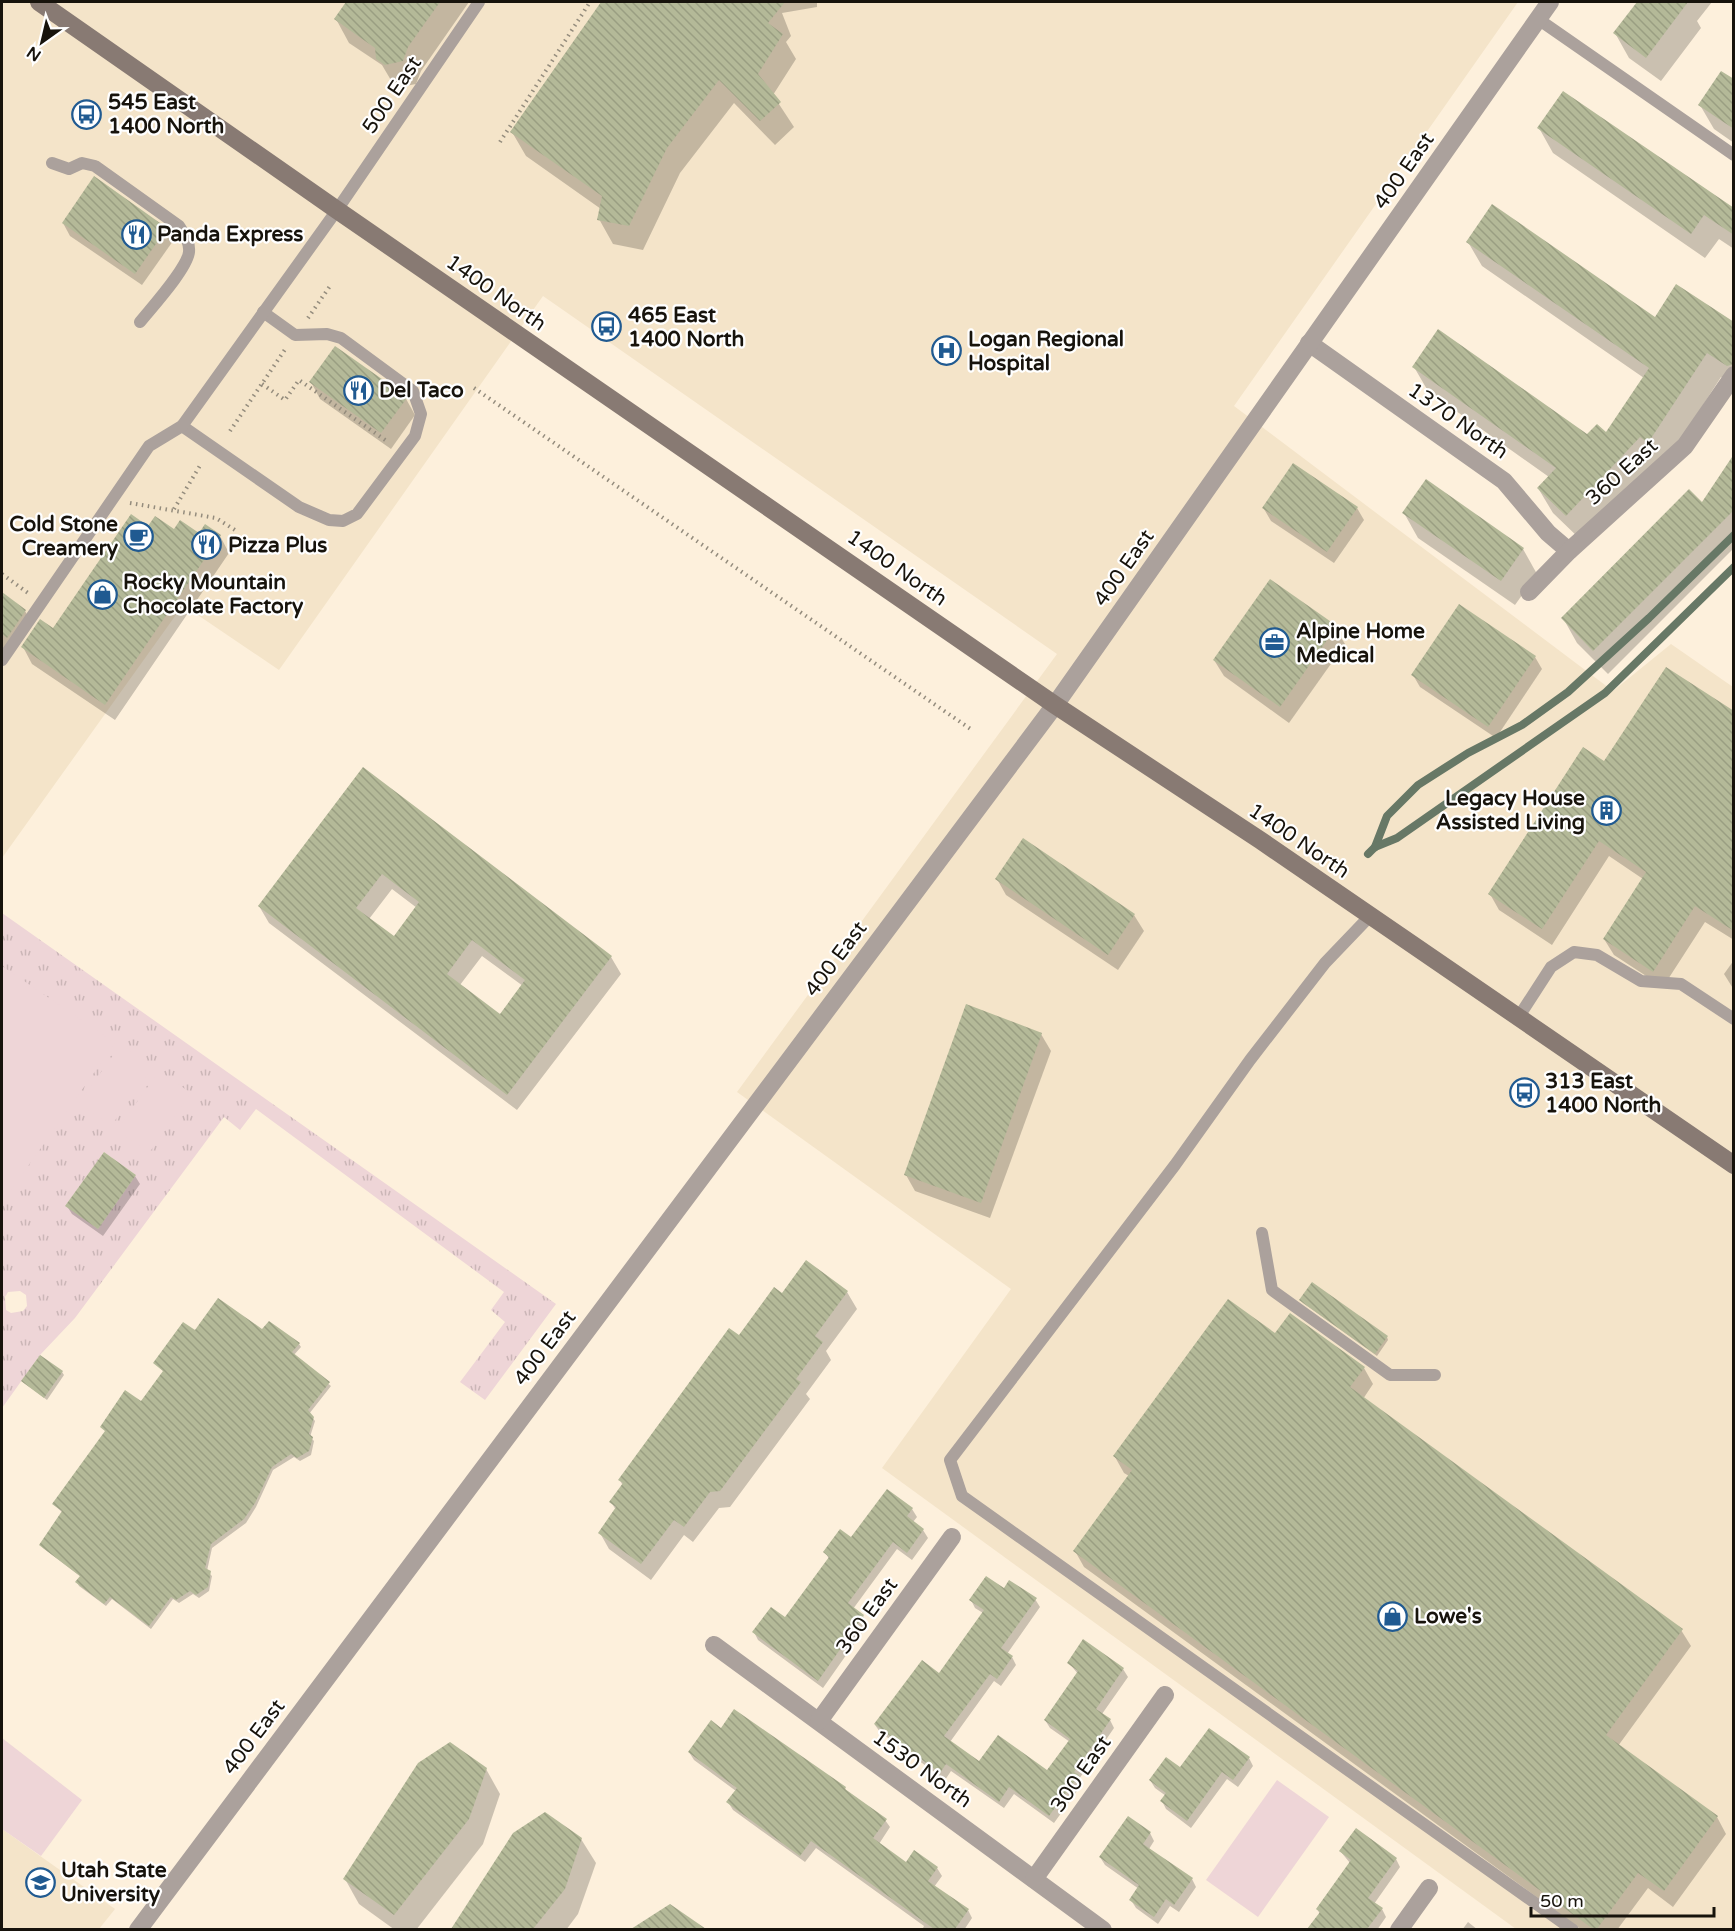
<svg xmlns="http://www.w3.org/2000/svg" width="1735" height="1931" font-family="'Varela Round',sans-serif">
<defs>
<pattern id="grass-tufts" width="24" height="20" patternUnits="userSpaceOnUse" patternTransform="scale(1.5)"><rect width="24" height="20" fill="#eed5d7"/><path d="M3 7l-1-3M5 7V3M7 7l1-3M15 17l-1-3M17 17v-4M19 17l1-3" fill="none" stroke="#cbb6b7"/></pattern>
<pattern id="building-back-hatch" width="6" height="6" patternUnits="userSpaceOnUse" patternTransform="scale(1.5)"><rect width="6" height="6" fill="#b4b998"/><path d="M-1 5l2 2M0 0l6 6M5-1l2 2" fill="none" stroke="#9a9e82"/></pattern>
</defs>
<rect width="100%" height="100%" fill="#fdf0dc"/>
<g fill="#f4e4c9">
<polygon points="2,2 1518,2 1234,406 1613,691 1671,644 1733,687 1733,1929 1516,1929 882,1468 1011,1289 737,1092 1057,654 543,296 279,670 183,605 2,858"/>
<polygon points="2,1829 115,1909 99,1929 2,1929"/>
</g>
<path fill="url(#grass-tufts)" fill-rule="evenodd" d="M2,913L556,1304L485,1400L460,1382L505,1322L491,1310L504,1292L256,1109L240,1130L224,1117L75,1318L40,1355L2,1408ZM104,1152L136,1175L98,1229L66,1205ZM20,1291L26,1295L27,1306L23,1311L11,1313L6,1310L5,1297L8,1292Z"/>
<g fill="#eed5d7">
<polygon points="2,966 115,1043 2,1203"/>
<polygon points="121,1044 153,1067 111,1126 79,1103"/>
<polygon points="159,1071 191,1093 149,1153 117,1130"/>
<polygon points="2,1738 82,1800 41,1856 2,1829"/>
<polygon points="1277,1780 1329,1817 1258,1917 1206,1880"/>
</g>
<g fill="#0003" fill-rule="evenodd">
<polygon points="346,2 469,2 421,71 416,84 400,87 392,82 382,65 349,43 336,19"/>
<polygon points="603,2 817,2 817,7 782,13 791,36 786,42 796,59 773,95 794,127 775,145 734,103 680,173 643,250 613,244 599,219 601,209 526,156 512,132"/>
<polygon points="1639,2 1712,2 1697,21 1701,28 1661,81 1629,58 1615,33"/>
<polygon points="1734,81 1734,143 1714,129 1700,105"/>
<polygon points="1539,128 1734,210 1734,249 1719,239 1705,258 1553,153"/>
<polygon points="63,223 166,229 173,241 142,285 70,236"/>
<polygon points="1468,242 1656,319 1734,323 1734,385 1721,377 1663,467 1581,540 1553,513 1538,488 1549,477 1428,391 1414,367 1588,436 1606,434 1644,378 1482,266"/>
<polygon points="311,382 405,397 415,415 391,449 320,399"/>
<polygon points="1734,457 1734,548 1608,674 1577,643 1563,618 1702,504"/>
<polygon points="1357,508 1364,520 1334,563 1271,521 1264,509"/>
<polygon points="1404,513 1523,549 1537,574 1515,605 1418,538"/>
<polygon points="148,528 220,536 229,553 115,720 32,664 23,647 53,630"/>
<polygon points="2,594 25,611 32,623 2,665"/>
<polygon points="1335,628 1345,644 1289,723 1224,676 1214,660"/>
<polygon points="1535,657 1542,669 1496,738 1420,687 1413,675"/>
<polygon points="1734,725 1734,940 1705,922 1663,987 1614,955 1604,939 1643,879 1609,856 1552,945 1499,910 1490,894 1605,763"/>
<path d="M363,769L611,957L621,974L517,1110L269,923L259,906ZM392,889L417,908L395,938L369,919ZM482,956L523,986L500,1016L460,985Z"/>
<polygon points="997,879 1134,915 1144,931 1118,970 1006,895"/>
<polygon points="1734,960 1734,990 1724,974"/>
<polygon points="1041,1034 1051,1051 990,1218 915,1191 906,1175"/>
<polygon points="104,1154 135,1176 140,1184 103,1236 72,1214 67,1206"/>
<polygon points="806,1262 847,1292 857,1309 826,1351 831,1360 806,1394 810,1399 730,1507 719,1508 693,1542 684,1535 651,1580 609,1549 600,1533 616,1510 611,1502 623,1486 620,1480 739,1337 782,1295"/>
<polygon points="1301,1300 1387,1337 1388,1340 1377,1356 1303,1303"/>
<polygon points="262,1331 299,1344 301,1347 293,1356 331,1386 309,1414 315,1421 310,1437 314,1441 311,1455 300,1461 294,1457 273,1470 256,1507 246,1523 212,1548 207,1571 212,1576 209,1591 199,1598 193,1594 179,1603 173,1599 151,1629 112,1599 106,1606 79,1586 77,1582 81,1577 43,1548 41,1545 63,1513 53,1504 106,1432 102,1427 141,1403 164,1372 155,1363 195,1332"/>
<polygon points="1276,1336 1364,1368 1373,1384 1363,1399 1681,1630 1691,1646 1618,1746 1717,1817 1726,1834 1673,1907 1648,1888 1617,1930 1582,1930 1084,1567 1075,1551 1129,1476 1124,1473 1115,1457"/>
<polygon points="62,1372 64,1375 47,1400 23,1382"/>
<polygon points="912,1509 917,1517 913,1522 923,1530 928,1538 912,1560 897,1549 853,1609 863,1616 868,1624 823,1688 758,1640 754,1632 785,1619 829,1559 825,1552"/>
<polygon points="1004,1590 1035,1599 1040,1607 1007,1654 1012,1657 1016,1665 1001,1686 994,1681 950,1742 979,1764 1048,1772 1070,1742 1050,1728 1045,1720 1078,1674 1069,1663 1083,1642 1123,1669 1128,1677 1102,1714 1110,1720 1114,1728 1079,1779 1082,1784 1054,1823 1014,1794 1004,1808 951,1771 945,1780 880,1732 875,1725 939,1675 983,1613 975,1608 971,1600"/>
<polygon points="721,1730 845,1788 847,1792 885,1820 890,1827 879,1844 906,1864 937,1868 942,1876 934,1887 968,1910 972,1918 964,1930 922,1930 924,1926 816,1848 805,1862 733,1810 728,1802 736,1791 694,1760 689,1752"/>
<polygon points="1249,1758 1253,1766 1238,1787 1227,1779 1191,1828 1166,1809 1162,1801 1166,1796 1155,1788 1150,1780 1181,1769"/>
<polygon points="486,1769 500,1794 483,1844 416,1930 395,1930 359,1904 345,1879"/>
<polygon points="1150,1833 1154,1841 1149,1849 1192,1879 1196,1887 1179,1912 1170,1906 1158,1924 1136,1908 1131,1900 1139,1889 1105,1865 1100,1857"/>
<polygon points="514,1834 581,1839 596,1863 578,1914 566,1930 453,1930"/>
<polygon points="1341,1852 1396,1859 1400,1867 1374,1904 1382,1909 1386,1917 1377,1930 1309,1930 1320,1914 1317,1909 1350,1863"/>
<polygon points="670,1906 703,1930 637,1930"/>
<polygon points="1468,1922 1478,1930 1462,1930"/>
</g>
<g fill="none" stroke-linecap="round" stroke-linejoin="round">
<g stroke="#677866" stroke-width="8">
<polyline points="1375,847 1387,816 1418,785 1468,753 1522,725 1568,692 1649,618 1734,535"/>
<polyline points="1368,854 1375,847 1397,838 1605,693 1734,567"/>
</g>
</g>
<g fill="url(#building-back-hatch)" fill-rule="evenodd">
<polygon points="346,2 440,2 408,47 403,61 385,65 376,59 375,48 334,19"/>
<polygon points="601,2 785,2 768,23 783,34 758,74 781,102 760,121 719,80 667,148 629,226 597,220 602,196 510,132"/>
<polygon points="1637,2 1688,2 1646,58 1613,33"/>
<polygon points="1721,71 1734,79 1734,129 1698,105"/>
<polygon points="1563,91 1734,208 1734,235 1704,215 1691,234 1537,128"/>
<polygon points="94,176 167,228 135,274 62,223"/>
<polygon points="1492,204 1655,317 1676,284 1734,322 1734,364 1727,366 1707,353 1648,443 1640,437 1566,516 1537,488 1556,468 1412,367 1438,329 1587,434 1597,424 1606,432 1649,368 1466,242"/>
<polygon points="335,346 406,396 407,398 381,433 309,382"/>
<polygon points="1734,454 1734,510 1593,651 1561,618 1689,489 1702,502"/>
<polygon points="1293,463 1358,507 1327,552 1262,508"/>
<polygon points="1426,479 1524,548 1501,581 1402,513"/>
<polygon points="131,514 148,526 155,516 174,529 180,520 199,533 205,524 221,535 105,705 21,647 40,619 53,628"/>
<polygon points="1270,579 1337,626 1280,707 1213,660"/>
<polygon points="2,592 26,610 7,638 2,634"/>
<polygon points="1459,604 1536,656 1488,727 1411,675"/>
<polygon points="1666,667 1734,711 1734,931 1695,906 1653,972 1603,939 1646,872 1599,841 1542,929 1488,894 1583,747 1604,761"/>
<path d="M363,767L612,956L507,1095L258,906ZM382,874L419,902L394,936L356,908ZM472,940L525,980L500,1014L447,974Z"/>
<polygon points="1023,838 1135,914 1108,955 995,879"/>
<polygon points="966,1004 1042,1033 981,1203 904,1175"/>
<polygon points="104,1152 136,1175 98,1229 65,1206"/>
<polygon points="806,1260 848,1291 815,1336 823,1342 796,1379 801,1382 720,1491 710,1492 684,1527 674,1520 641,1564 598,1533 616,1507 609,1502 623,1483 618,1480 729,1328 739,1335 774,1287 782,1293"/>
<polygon points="1312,1282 1388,1336 1375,1354 1299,1300"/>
<polygon points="218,1298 262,1329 269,1321 300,1343 292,1352 330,1382 308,1410 314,1417 309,1434 313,1437 309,1451 297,1458 291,1454 272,1467 255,1503 244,1519 211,1544 205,1568 211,1571 208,1587 196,1595 190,1591 176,1600 171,1597 149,1626 110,1597 104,1604 75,1582 80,1576 39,1545 62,1511 52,1504 105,1431 100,1427 125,1390 141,1401 163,1371 153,1363 183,1322 195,1330"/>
<polygon points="1228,1299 1275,1333 1290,1313 1365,1367 1350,1387 1683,1629 1606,1735 1718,1816 1664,1891 1638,1873 1597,1929 1593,1929 1073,1551 1132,1470 1113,1456"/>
<polygon points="40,1355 63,1371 44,1398 21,1381"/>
<polygon points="887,1489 913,1508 907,1516 924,1529 907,1553 893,1542 848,1603 864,1615 818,1681 752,1632 771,1607 785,1617 829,1557 823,1552 840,1529 851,1537"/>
<polygon points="986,1576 1004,1588 1009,1580 1037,1598 1001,1648 1013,1656 997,1679 990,1674 944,1736 979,1761 998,1735 1047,1770 1070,1739 1044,1720 1078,1671 1067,1663 1083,1639 1124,1668 1096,1709 1111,1719 1074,1772 1079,1775 1049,1816 1009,1787 999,1802 946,1764 940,1773 874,1724 922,1660 939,1673 984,1610 969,1600"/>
<polygon points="734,1709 846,1787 845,1789 887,1819 873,1838 906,1862 914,1850 938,1867 928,1881 969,1909 955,1929 934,1929 811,1841 800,1856 726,1802 737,1788 688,1752 711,1720 721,1728"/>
<polygon points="1209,1728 1250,1757 1233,1780 1222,1772 1187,1821 1160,1801 1166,1793 1149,1780 1166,1757 1180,1767"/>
<polygon points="450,1742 487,1768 469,1819 394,1915 343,1879 418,1763"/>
<polygon points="545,1812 582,1838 565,1889 533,1929 451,1929 513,1833"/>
<polygon points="1128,1816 1151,1832 1143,1844 1193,1878 1174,1905 1166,1899 1154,1917 1129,1900 1139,1885 1099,1857"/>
<polygon points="1356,1828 1397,1858 1368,1898 1383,1908 1367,1929 1307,1929 1320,1912 1316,1909 1351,1860 1339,1851"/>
<polygon points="670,1904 706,1929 631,1929"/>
</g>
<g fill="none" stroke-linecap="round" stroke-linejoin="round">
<g stroke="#948c7d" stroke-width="4" stroke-dasharray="1.5 4.5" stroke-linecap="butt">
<polyline points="500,142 590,2"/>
<polyline points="308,318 330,286"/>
<polyline points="262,384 285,400 299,380 388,442"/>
<polyline points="474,388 972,730"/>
<polyline points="230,431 286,348"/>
<polyline points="130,503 216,518 235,530"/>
<polyline points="174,509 201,464"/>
<polyline points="2,574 28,593"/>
</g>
<g stroke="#aba19c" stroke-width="12">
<polyline points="1538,19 1734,155"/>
<path d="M52,163L69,169L82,163L95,166L179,226C184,234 190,242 189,252C187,269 152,307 140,322"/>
<polyline points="182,426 299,507 329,520 343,521 357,514 415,436 421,414 413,391 341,338 327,334 295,335 263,312"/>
<polyline points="2,660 149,446 182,426 337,210 479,2"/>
<polyline points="1370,916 1325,963 1250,1060 1175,1165 950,1460 962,1496 1573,1930"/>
<polyline points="1518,1018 1551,967 1574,952 1597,955 1641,981 1681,984 1734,1019"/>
<polyline points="1262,1233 1272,1290 1390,1375 1435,1375"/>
</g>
<g stroke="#aba19c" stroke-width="18">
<polyline points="1309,343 1504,481 1548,533 1569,551"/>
<polyline points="1529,592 1569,551 1685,446 1734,375"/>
<polyline points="714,1645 1103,1930"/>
<polyline points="819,1721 952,1537"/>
<polyline points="1034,1879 1165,1695"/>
<polyline points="1399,1930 1429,1888"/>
</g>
<polyline stroke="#aba19c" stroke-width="18" points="138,1930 1055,705 1550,2"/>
<polyline stroke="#887a73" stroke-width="18" points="39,2 337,210 1055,705 1260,840 1734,1165"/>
</g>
<defs>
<symbol id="bus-ring" viewBox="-11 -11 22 22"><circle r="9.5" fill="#fff" stroke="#205a91" stroke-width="1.5"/><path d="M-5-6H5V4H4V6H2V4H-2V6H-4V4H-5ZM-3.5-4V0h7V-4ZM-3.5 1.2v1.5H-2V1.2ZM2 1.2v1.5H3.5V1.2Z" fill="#205a91"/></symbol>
<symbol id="restaurant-ring" viewBox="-11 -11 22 22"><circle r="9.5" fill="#fff" stroke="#205a91" stroke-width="1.5"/><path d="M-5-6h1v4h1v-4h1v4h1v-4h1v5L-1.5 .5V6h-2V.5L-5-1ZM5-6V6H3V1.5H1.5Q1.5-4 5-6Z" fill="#205a91"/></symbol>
<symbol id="hospital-ring" viewBox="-11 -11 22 22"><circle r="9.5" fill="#fff" stroke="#205a91" stroke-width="1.5"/><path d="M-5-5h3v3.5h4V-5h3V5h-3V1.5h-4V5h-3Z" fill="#205a91"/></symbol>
<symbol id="cafe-ring" viewBox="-11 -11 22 22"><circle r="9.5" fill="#fff" stroke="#205a91" stroke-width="1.5"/><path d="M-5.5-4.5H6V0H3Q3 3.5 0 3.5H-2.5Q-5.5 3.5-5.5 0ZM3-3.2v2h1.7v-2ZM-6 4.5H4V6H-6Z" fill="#205a91"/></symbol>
<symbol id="shop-ring" viewBox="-11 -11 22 22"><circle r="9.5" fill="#fff" stroke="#205a91" stroke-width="1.5"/><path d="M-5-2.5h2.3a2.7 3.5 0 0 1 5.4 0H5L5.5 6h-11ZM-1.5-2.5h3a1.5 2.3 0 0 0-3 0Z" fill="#205a91"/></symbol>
<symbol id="office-ring" viewBox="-11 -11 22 22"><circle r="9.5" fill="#fff" stroke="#205a91" stroke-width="1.5"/><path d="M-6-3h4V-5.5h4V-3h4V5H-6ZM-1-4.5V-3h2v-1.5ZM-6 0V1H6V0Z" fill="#205a91"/></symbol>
<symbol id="building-ring" viewBox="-11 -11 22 22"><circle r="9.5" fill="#fff" stroke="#205a91" stroke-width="1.5"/><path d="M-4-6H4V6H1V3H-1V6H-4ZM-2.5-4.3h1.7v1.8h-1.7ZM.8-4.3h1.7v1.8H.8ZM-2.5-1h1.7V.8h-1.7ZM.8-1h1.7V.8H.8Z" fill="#205a91"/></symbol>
<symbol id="university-ring" viewBox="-11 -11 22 22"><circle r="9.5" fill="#fff" stroke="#205a91" stroke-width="1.5"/><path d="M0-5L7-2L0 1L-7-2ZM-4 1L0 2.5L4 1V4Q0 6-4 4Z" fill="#205a91"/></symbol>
</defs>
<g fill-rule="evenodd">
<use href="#bus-ring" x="70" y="98" width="33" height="33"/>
<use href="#restaurant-ring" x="120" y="218" width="33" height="33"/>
<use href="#bus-ring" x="590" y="310" width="33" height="33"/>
<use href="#hospital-ring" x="930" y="334" width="33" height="33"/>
<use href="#restaurant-ring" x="342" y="374" width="33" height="33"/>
<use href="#cafe-ring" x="122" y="520" width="33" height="33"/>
<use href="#restaurant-ring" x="190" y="528" width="33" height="33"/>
<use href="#shop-ring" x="86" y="578" width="33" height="33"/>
<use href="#office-ring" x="1258" y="626" width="33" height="33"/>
<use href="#building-ring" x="1590" y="794" width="33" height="33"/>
<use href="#bus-ring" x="1508" y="1076" width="33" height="33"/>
<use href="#shop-ring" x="1376" y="1600" width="33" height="33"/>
<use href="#university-ring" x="24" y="1866" width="33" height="33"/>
</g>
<g text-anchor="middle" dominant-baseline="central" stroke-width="4.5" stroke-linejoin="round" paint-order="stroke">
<g font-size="21" fill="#17130c" stroke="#fff">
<text transform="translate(392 95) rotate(-56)">500 East</text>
<text transform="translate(1404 171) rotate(-55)">400 East</text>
<text transform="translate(496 293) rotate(35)">1400 North</text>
<text transform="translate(1458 421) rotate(35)">1370 North</text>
<text transform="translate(1622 472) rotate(-42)">360 East</text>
<text transform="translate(897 568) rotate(35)">1400 North</text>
<text transform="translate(1124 568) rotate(-55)">400 East</text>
<text transform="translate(1299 841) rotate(34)">1400 North</text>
<text transform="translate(836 959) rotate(-53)">400 East</text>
<text transform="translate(545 1348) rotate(-53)">400 East</text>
<text transform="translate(867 1616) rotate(-54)">360 East</text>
<text transform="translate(254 1737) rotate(-53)">400 East</text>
<text transform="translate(922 1769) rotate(36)">1530 North</text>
<text transform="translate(1081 1774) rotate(-55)">300 East</text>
</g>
<g font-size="21" font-weight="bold" fill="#17130c" stroke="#fff" text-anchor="start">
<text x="108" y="102">545 East<tspan x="108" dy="24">1400 North</tspan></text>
<text x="157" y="234">Panda Express</text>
<text x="628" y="315">465 East<tspan x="628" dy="24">1400 North</tspan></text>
<text x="968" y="339">Logan Regional<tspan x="968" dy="24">Hospital</tspan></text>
<text x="379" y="390">Del Taco</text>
<text x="118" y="524" text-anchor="end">Cold Stone<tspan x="118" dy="24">Creamery</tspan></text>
<text x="228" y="545">Pizza Plus</text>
<text x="123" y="582">Rocky Mountain<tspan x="123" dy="24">Chocolate Factory</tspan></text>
<text x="1296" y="631">Alpine Home<tspan x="1296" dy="24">Medical</tspan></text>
<text x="1585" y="798" text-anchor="end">Legacy House<tspan x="1585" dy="24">Assisted Living</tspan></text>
<text x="1545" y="1081">313 East<tspan x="1545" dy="24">1400 North</tspan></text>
<text x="1414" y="1616">Lowe's</text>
<text x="61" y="1870">Utah State<tspan x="61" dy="24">University</tspan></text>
</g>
</g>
<rect width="1735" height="1931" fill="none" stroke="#17130c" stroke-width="6"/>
<g transform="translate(42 42) rotate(214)" stroke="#ffffff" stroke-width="4.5" paint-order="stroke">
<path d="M0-4.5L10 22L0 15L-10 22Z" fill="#17130c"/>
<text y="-9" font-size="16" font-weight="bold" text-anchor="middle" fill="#17130c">N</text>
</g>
<path d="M1531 1907v9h183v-9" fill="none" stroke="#17130c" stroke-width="3"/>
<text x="1540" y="1907" font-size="18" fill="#17130c" stroke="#ffffff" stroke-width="4.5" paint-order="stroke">50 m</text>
</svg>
